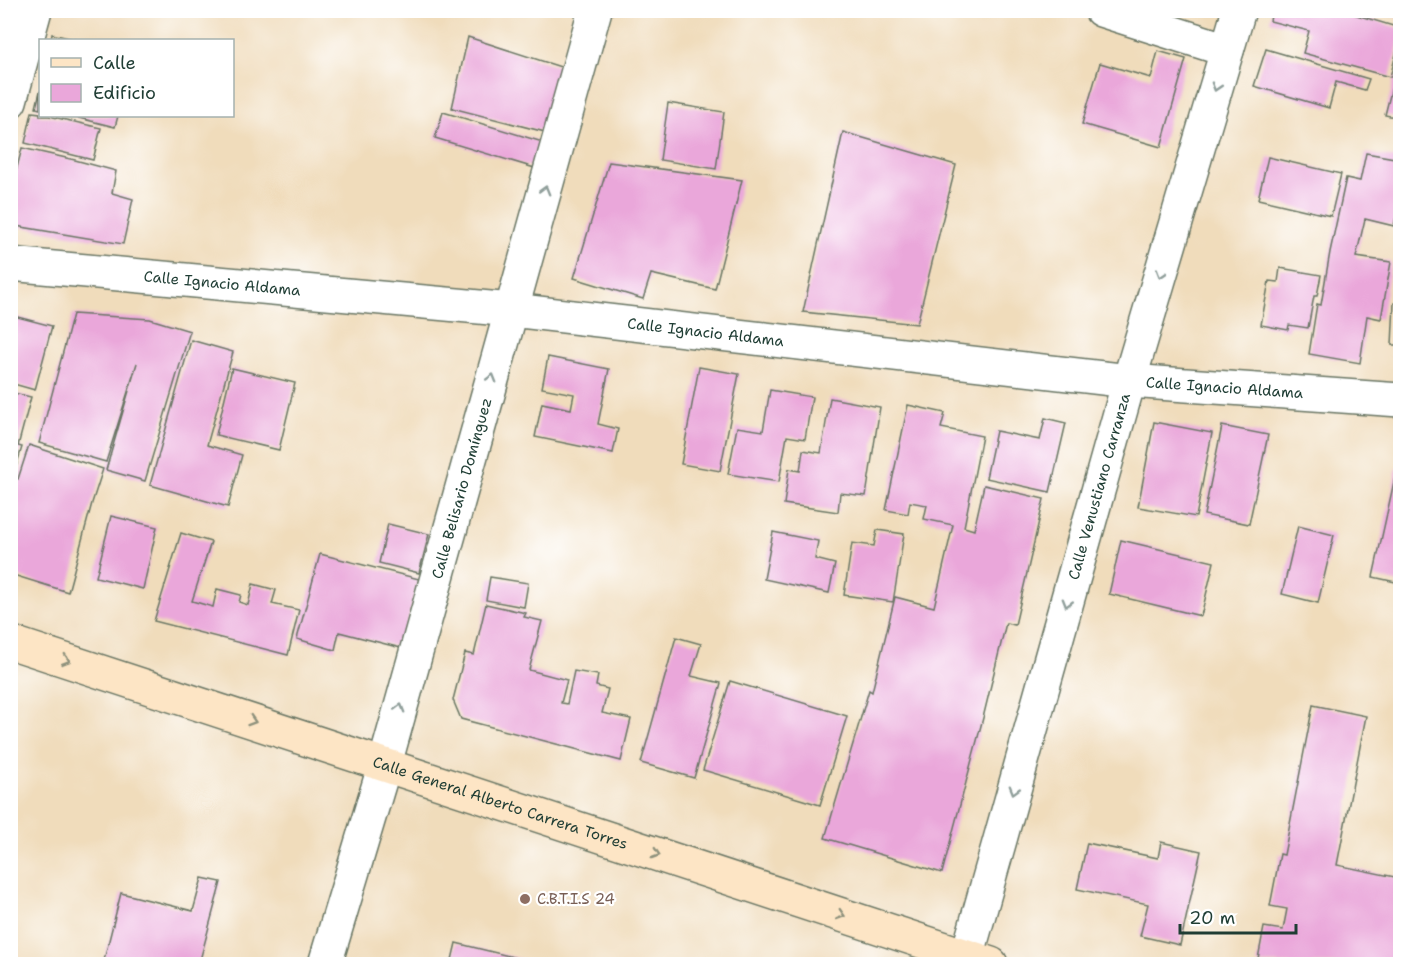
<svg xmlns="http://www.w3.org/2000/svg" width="1411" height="975" font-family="'Shantell Sans',sans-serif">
<rect width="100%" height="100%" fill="#fff"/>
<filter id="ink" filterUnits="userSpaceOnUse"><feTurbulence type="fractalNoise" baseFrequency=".0167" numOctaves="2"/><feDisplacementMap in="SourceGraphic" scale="12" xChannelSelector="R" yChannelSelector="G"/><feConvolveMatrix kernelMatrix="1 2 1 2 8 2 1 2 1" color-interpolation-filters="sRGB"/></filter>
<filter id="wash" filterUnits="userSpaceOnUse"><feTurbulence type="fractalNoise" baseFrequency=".008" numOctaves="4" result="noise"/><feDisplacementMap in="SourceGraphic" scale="24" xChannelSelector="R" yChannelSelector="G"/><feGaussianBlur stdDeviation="1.35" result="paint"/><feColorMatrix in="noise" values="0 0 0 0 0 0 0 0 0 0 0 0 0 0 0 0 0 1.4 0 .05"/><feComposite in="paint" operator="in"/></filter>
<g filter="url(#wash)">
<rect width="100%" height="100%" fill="#f0dcbb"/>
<g id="blocks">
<g fill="#eaa7da">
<polygon points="1272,10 1340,10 1400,28 1400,39 1390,77 1303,53 1309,31 1270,21"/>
<polygon points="1376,10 1400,10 1400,18 1376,11"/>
<polygon points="52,34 77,40 51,40"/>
<polygon points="468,37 567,69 549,133 452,108"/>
<polygon points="1266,49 1369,79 1365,90 1336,82 1329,108 1254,86"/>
<polygon points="1158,51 1186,59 1161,147 1082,124 1100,63 1151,78"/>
<polygon points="1395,75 1400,77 1400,118 1385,115"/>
<polygon points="40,91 40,109 36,108"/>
<polygon points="668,103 724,112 716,169 660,160"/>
<polygon points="32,112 40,113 40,116 49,116 101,128 93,160 25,143"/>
<polygon points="443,112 546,143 538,169 435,138"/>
<polygon points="71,116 118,116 115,127"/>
<polygon points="843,132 956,165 917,324 803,312"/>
<polygon points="22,148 75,160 116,171 112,193 133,199 123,244 10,225 10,195"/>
<polygon points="1366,153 1400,159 1400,197 1394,226 1365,219 1356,257 1391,262 1381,319 1367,316 1360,363 1309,354 1317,304 1321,305 1330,252 1346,178 1360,181"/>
<polygon points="1268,157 1341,174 1331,216 1258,199"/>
<polygon points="609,162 742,180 715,289 651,274 643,299 574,278"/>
<polygon points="1280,268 1321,275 1317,296 1314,296 1308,328 1289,325 1288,330 1261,325 1269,281 1278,282"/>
<polygon points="1394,303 1400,303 1400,345 1392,345"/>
<polygon points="73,314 150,319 190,331 145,481 106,470 137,363 106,462 39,443"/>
<polygon points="10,315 52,326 35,390 10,383"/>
<polygon points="191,340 233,352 207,445 242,455 228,507 150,485"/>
<polygon points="548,357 609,369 598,424 618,429 613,453 535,437 542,403 571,409 574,394 542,388"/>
<polygon points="699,367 739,374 720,471 681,464"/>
<polygon points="232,368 295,383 279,450 216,435"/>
<polygon points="770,390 812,397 805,439 787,436 779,482 728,474 737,427 763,431"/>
<polygon points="10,392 31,397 18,446 22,447 13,477 18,479 29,445 103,469 92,503 68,592 10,574"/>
<polygon points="830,398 880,407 866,496 840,493 838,512 784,504 789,469 800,471 803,450 821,453"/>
<polygon points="908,405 945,413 941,428 982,436 964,527 974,530 984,485 1044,499 1015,625 1006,623 983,718 942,873 825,838 869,690 872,692 895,597 934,607 953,525 924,519 927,505 910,502 908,514 886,510"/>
<polygon points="1045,418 1066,423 1050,492 986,478 996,431 1040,440"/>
<polygon points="1154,422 1212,433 1196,517 1138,507"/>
<polygon points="1222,426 1268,435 1249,524 1204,515"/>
<polygon points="1397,468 1400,469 1400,583 1373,577"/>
<polygon points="111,516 157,527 143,589 96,577"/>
<polygon points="388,524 429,534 419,573 379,563"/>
<polygon points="1298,526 1334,535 1318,603 1282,594"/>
<polygon points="877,530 904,534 893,602 844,595 852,543 874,546"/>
<polygon points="773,532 818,541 815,559 835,564 829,593 764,579"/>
<polygon points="181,533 211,542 192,601 213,607 217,589 241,595 239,602 248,605 253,584 276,590 272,604 299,610 288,655 154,621"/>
<polygon points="1121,540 1214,562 1201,616 1109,594"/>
<polygon points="320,554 419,579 401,648 339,632 335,650 297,639"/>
<polygon points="490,577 528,583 524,607 486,600"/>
<polygon points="486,604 526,613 524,617 542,621 529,670 567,680 561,703 567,704 574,671 598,675 596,686 608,689 602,713 631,719 621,761 461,719 453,700 465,653 474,655"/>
<polygon points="676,637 701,644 691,676 721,683 694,778 641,763"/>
<polygon points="730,681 847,716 820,805 703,770"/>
<polygon points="1313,705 1366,716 1337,865 1400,878 1400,910 1397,910 1395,923 1400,925 1400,964 1257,964 1264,927 1283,930 1287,909 1270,906 1280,854 1284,855"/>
<polygon points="1161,842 1201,851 1180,945 1140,936 1148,904 1077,889 1087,843 1158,858"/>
<polygon points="202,878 221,882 199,964 103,964 121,893 193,911"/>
<polygon points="456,943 541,964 451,964"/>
</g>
</g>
</g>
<g filter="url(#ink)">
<use href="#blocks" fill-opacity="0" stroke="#687563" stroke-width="1.5"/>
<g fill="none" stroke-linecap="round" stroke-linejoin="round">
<defs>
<g id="minor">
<polyline points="1101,10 1227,50"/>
<polyline points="10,101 35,10"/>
<path id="s1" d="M10,264L512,310L1129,381L1400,400"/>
<path id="s2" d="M325,964L385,764L595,10"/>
</g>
<g id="tertiary">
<path id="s3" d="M965,964L1129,381L1239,10"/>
</g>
<g id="secondary">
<path id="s4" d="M10,642L991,964"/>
</g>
</defs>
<use href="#minor" stroke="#687563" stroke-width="36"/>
<use href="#tertiary" stroke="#687563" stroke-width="36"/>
<use href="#secondary" stroke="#687563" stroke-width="36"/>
<use href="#minor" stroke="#fff" stroke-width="33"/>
<use href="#tertiary" stroke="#fff" stroke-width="33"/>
<use href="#secondary" stroke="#fde5c5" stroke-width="33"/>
</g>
<defs><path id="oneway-chevron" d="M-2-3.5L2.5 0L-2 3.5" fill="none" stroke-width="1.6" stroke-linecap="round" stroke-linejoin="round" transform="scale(1.5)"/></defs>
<g stroke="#8f9e9a">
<use href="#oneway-chevron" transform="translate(1216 87) rotate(107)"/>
<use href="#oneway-chevron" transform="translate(545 190) rotate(-74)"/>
<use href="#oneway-chevron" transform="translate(1161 274) rotate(107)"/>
<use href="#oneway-chevron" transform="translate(492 378) rotate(-74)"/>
<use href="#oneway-chevron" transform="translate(1067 603) rotate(106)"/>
<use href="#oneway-chevron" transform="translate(400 708) rotate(-74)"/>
<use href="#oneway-chevron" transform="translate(1014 790) rotate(106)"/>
</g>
<g stroke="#8e917c">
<use href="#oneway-chevron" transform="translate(66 660) rotate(18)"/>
<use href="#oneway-chevron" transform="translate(252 721) rotate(18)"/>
<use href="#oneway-chevron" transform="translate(656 854) rotate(18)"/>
<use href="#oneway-chevron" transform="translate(841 915) rotate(18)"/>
</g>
</g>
<circle fill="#8d6e63" stroke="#fff" stroke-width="2" cx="525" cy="899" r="6"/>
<g text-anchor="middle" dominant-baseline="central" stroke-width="4.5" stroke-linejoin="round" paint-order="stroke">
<g font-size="15" fill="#1f3d34" stroke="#fff">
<text stroke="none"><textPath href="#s1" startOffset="213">Calle Ignacio Aldama</textPath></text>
<text stroke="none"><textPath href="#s1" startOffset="699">Calle Ignacio Aldama</textPath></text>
<text stroke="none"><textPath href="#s1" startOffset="1221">Calle Ignacio Aldama</textPath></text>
<text stroke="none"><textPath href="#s3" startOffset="496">Calle Venustiano Carranza</textPath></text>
<text stroke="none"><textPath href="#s2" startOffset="495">Calle Belisario Domínguez</textPath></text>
<text stroke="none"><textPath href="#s4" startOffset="516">Calle General Alberto Carrera Torres</textPath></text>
</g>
<g font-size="15" fill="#785e54" stroke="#fff" text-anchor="start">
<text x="537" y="899">C.B.T.I.S 24</text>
</g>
</g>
<rect width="1411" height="975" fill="none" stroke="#fff" stroke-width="36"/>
<rect x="39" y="39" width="195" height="78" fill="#ffffff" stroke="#a5b1ae" stroke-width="1.5"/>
<rect x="51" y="58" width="30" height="9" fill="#fde5c5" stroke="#a5b1ae" stroke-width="1.5"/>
<text x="93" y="69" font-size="18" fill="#1f3d34">Calle</text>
<rect x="51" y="84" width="30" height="18" fill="#eaa7da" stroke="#a5b1ae" stroke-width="1.5"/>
<text x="93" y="99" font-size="18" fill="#1f3d34">Edificio</text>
<path d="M1180 924v9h116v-9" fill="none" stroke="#1f3d34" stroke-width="3"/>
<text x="1189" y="924" font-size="18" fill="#1f3d34" stroke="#ffffff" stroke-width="4.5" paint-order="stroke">20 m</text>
</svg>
